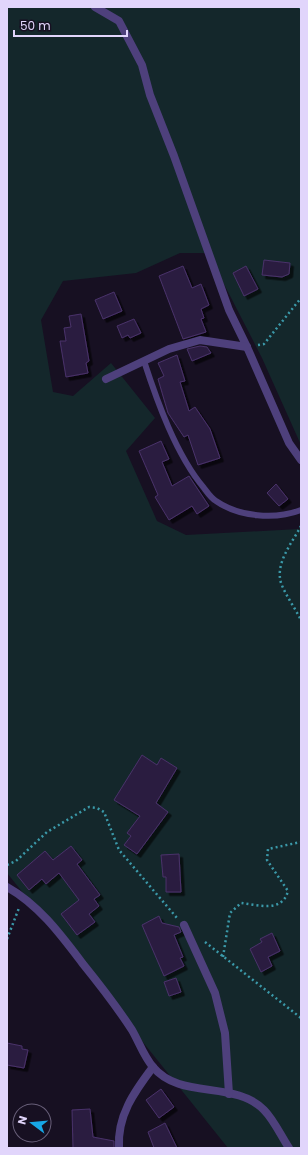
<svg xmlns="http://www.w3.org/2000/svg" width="308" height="1155" font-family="Poppins,sans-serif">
<defs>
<filter id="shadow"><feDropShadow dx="3.5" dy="3.5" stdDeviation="0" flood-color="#0009"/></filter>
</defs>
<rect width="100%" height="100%" fill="#171022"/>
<polygon fill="#14272b" points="7,7 301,7 301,445 262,358 208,253 180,253 136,273 63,281 41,320 53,392 73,396 111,363 155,418 126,451 157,521 186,535 299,529 301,525 301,1148 228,1148 7,873"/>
<g fill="#2c1e41" stroke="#49326a" filter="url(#shadow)">
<polygon points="264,260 290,263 289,274 282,277 262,275"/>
<polygon points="183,266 192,288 201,284 209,305 201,309 204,318 201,319 206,332 183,339 159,276"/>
<polygon points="246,266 258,289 244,296 233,273"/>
<polygon points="114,292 122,311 103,319 95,300"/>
<polygon points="81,314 89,361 86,363 88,373 66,377 60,341 66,341 64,328 71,327 69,316"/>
<polygon points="134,319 141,333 130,338 128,335 122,338 117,326"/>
<polygon points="200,346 207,347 211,353 192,361 187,349"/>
<polygon points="177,355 185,381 180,382 189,411 195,407 210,429 220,458 198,465 188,435 184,437 168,413 158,379 164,376 158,363"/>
<polygon points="161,441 169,459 162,462 172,486 189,476 209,506 197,514 192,506 169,520 155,497 158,495 139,451"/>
<polygon points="276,484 288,499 279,506 267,493"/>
<polygon points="142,755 157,765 161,758 177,768 156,803 168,812 137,854 124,845 131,836 127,833 140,816 114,800"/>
<polygon points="71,846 82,860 77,864 100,895 94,899 99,906 89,914 95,922 77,935 61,914 79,900 59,873 46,884 42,879 29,890 17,875 45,851 53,860"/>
<polygon points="179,854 181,892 166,892 166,877 163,877 161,855"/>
<polygon points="159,916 162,923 179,927 181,932 174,935 183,957 180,958 184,966 164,976 142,925"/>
<polygon points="272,933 280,951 268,957 272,966 261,972 250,949 262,942 260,939"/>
<polygon points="176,978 181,992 169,996 164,982"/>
<polygon points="7,1043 22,1046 22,1049 28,1050 24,1068 7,1065"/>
<polygon points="161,1089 174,1107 159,1118 146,1100"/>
<polygon points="90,1109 93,1137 114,1141 114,1148 73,1148 72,1110"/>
<polygon points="165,1123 177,1148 154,1148 148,1132"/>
</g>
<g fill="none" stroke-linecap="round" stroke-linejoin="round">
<g stroke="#3b99a9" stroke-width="2.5" stroke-dasharray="2 3" stroke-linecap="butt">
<polyline points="300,7 301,8"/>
<polyline points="258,345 264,344 301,298"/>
<path d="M301,526C292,543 275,563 281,583C286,596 295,608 301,620"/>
<polyline points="7,865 16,861 47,832 89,807 97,808 104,812 119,850 177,918"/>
<polyline points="7,939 19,908"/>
<polyline points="205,942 301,1018"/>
<path d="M223,957L230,913L241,903C259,905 282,913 288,891L267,860L268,849L301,842"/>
</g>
<path stroke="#4e407c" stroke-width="6" d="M144,361C157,401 176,455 204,488C207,492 211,498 216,501C239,517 275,520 301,510"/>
<g stroke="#4e407c" stroke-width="8">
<polyline points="95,7 119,21 142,65 150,95 174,156 229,310 247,347 289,443 301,460"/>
<polyline points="106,379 169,349 200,340 247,347"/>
<path d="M7,887C39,905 61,935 83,964C100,985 117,1007 132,1030C139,1042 144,1057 153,1067C180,1100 235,1080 264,1110C274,1120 281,1136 289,1148"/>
<polyline points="184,925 215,993 225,1033 229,1094"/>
<path d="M119,1148C117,1116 134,1092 153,1067"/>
</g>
</g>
<rect width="308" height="1155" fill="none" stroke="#e1d5fb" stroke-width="16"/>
<g transform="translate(32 1123) rotate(286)"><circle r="19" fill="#171022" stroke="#685f79"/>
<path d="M0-3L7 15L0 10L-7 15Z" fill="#17a6e5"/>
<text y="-6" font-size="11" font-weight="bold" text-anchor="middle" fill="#e1d5fb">N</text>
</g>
<path d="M14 30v6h113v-6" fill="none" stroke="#e1d5fb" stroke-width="2"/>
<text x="20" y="30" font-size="12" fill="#e1d5fb" stroke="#171022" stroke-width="3" paint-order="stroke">50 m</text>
</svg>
